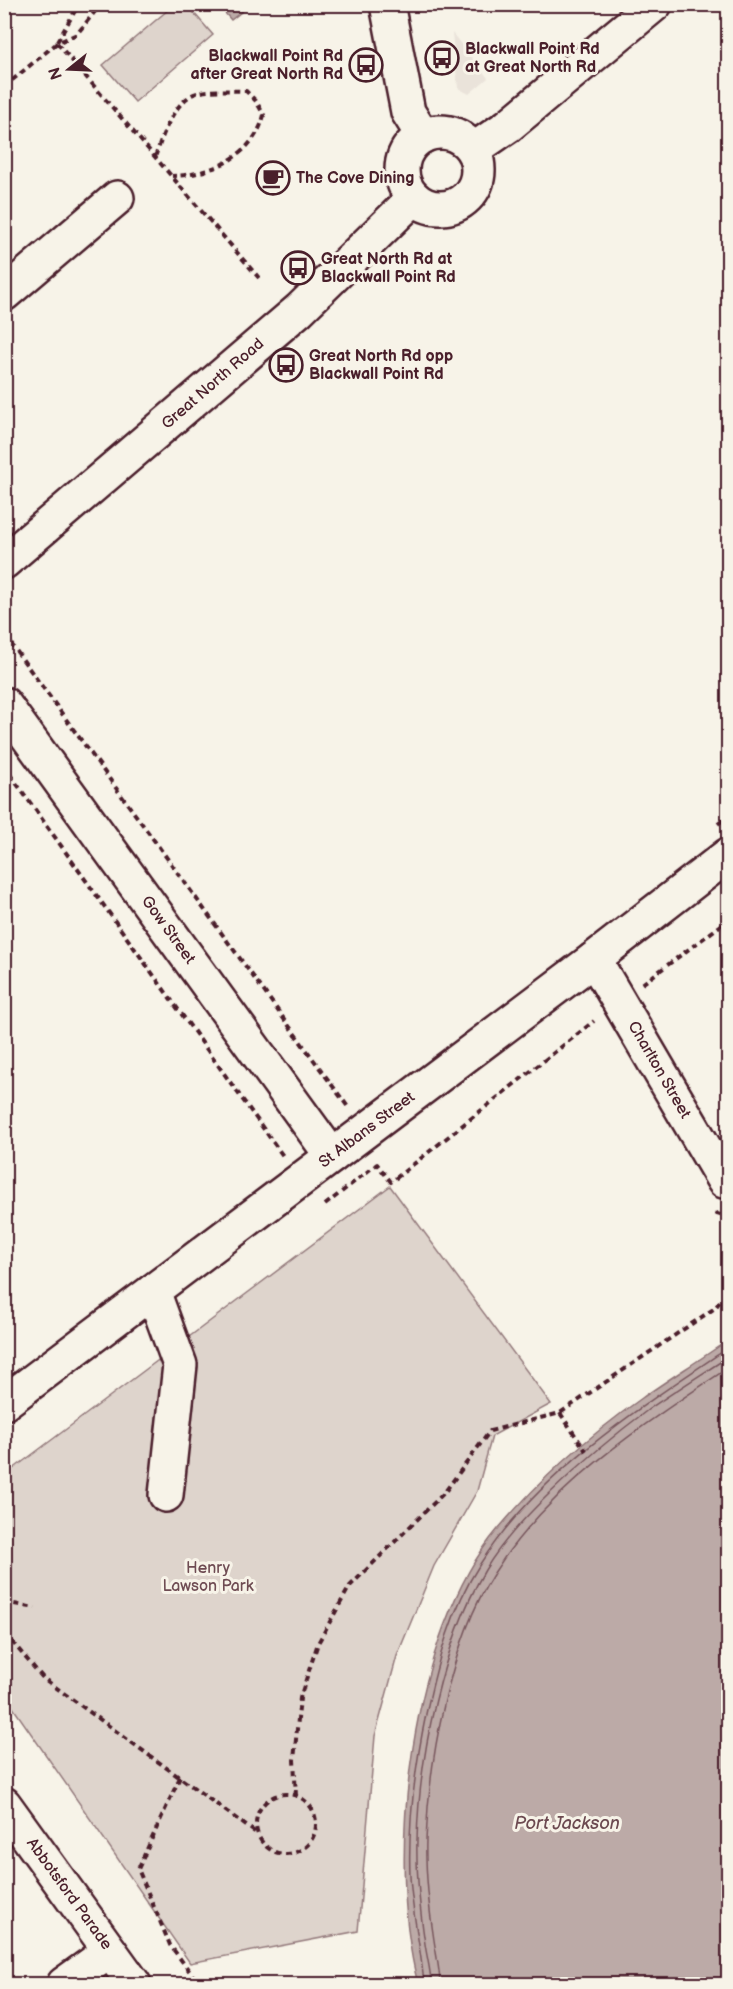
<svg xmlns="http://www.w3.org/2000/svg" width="733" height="1989" font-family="'Balsamiq Sans',sans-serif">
<rect width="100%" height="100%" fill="#f7f3e8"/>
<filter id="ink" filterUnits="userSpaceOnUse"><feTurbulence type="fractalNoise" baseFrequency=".0167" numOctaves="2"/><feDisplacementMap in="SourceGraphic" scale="12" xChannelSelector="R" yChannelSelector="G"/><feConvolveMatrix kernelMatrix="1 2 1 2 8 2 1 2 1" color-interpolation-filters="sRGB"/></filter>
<g filter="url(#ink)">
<polygon fill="#eae3da" points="452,33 488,78 469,94 458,88"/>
<g fill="#ded4cc" stroke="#947a7c" stroke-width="1.5">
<polygon points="175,4 187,5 213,35 135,102 103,65"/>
<polygon points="390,1186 551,1404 492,1436 477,1491 434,1566 397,1656 375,1736 358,1931 190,1963 5,1696 5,1475"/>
</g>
<g fill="#bcaaa7" stroke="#8e7275" stroke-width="1.5">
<polygon points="250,5 231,20 218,5 250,4"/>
<path d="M728,1340V1984H418C385,1857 411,1632 498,1529C539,1480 590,1435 642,1398C670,1378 700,1360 728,1340Z"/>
</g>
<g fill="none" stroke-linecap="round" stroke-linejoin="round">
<g stroke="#78575d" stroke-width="1.5">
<path d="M424,1984C421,1948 412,1913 410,1876C408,1822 415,1767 426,1714C437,1663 451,1609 480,1564C538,1473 640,1407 728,1348"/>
<path d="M431,1984C431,1971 427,1958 425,1944C420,1910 416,1875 417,1840C419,1756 442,1644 485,1570C502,1542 525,1517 549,1494C580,1464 614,1435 649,1409C675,1391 702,1374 728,1357"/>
<path d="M440,1984C440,1970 436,1954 434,1940C429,1907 425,1873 426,1840C429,1759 450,1642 494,1573C548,1487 645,1423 728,1368"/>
</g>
<defs>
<g id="minor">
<polyline points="387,4 408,112 423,136"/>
<circle cx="440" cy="170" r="38"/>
<polyline points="4,294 117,198"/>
<polyline points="4,562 299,310 414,198"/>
<polyline points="4,704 332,1156"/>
<polyline points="594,959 724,1181"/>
<polyline points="153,1291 180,1365 166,1495"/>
<polyline points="4,1403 594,959 728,855"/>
<polyline points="4,1804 134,1984"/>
<polyline points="64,1984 110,1951"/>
</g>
<polyline id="major" points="473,150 508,126 655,4"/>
</defs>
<use href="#minor" stroke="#4a1f2b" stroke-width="38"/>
<use href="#major" stroke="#4a1f2b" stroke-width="38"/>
<g stroke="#4a1f2b" stroke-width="4" stroke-dasharray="6 4.5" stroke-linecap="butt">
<polyline points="57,42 79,4"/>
<polyline points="57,43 259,278"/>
<polyline points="4,87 57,43 77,34 101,4"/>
<path d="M155,157C163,136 170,110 190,96C203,88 231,91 246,91L256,101L264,115C254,156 211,175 172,176"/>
<polyline points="4,634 348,1107"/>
<polyline points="4,766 283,1156"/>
<polyline points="718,824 728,816"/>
<polyline points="642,984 728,920"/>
<polyline points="325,1205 377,1164 391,1182 594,1021"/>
<polyline points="716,1212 717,1214 728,1217"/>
<polyline points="560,1413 586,1451"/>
<polyline points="4,1602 35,1608"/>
<polyline points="4,1622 8,1637 43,1678 256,1833"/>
<polyline points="180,1777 138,1869 170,1945 199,1984"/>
<circle cx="286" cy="1824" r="30"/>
<polyline points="296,1796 294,1760 300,1698 318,1643 350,1586 444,1493 490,1431 560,1413 715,1308 728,1291"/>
</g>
<use href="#minor" stroke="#f7f3e8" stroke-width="33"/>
<use href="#major" stroke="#f7f3e8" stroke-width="33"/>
</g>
</g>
<defs>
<symbol id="bus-ring" viewBox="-11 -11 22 22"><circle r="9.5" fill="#f7f3e8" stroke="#4a1f2b" stroke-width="1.5"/><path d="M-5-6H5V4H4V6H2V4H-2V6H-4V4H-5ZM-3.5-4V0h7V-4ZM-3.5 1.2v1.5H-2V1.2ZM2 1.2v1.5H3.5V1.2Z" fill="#4a1f2b"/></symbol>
<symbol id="cafe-ring" viewBox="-11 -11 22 22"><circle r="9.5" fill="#f7f3e8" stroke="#4a1f2b" stroke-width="1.5"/><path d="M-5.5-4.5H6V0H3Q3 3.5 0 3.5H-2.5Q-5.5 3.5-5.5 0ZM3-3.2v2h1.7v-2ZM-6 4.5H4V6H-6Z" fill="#4a1f2b"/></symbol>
</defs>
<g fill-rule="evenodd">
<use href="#bus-ring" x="423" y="39" width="38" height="38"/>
<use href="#bus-ring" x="347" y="46" width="38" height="38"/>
<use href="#cafe-ring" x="254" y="159" width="38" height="38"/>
<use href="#bus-ring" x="279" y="249" width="38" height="38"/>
<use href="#bus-ring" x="267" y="346" width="38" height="38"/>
</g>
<g text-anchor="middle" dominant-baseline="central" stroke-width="6" stroke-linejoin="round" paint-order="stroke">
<g font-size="16" font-weight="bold" fill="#4a1f2b" stroke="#f7f3e8" text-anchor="start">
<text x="465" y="49">Blackwall Point Rd<tspan x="465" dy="18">at Great North Rd</tspan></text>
<text x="343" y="56" text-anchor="end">Blackwall Point Rd<tspan x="343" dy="18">after Great North Rd</tspan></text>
<text x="296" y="178">The Cove Dining</text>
<text x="321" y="259">Great North Rd at<tspan x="321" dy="18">Blackwall Point Rd</tspan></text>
<text x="309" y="356">Great North Rd opp<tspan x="309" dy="18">Blackwall Point Rd</tspan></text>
</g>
<g font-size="16" fill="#4a1f2b" stroke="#f7f3e8">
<text transform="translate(213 384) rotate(-41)">Great North Road</text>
<text transform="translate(168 930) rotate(54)">Gow Street</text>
<text transform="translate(659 1070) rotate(60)">Charlton Street</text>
<text transform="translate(367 1130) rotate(-37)">St Albans Street</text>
<text transform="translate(69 1894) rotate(54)">Abbotsford Parade</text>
</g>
<g font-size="16" fill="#6f4c53" stroke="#f7f3e8">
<text x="208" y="1568">Henry<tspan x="208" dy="18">Lawson Park</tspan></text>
</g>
<g font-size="18" font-style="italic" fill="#6c4950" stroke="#f7f3e8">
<text x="567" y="1823">Port Jackson</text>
</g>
</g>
<rect width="733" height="1989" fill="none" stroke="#f7f3e8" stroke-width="24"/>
<rect x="12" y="12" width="709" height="1965" fill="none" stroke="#4a1f2b" stroke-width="2" filter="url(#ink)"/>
<g transform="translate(69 69) rotate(252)" stroke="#f7f3e8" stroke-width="4.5" paint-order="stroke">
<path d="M0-4.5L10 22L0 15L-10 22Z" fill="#4a1f2b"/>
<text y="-9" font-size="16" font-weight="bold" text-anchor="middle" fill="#4a1f2b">N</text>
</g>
</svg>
